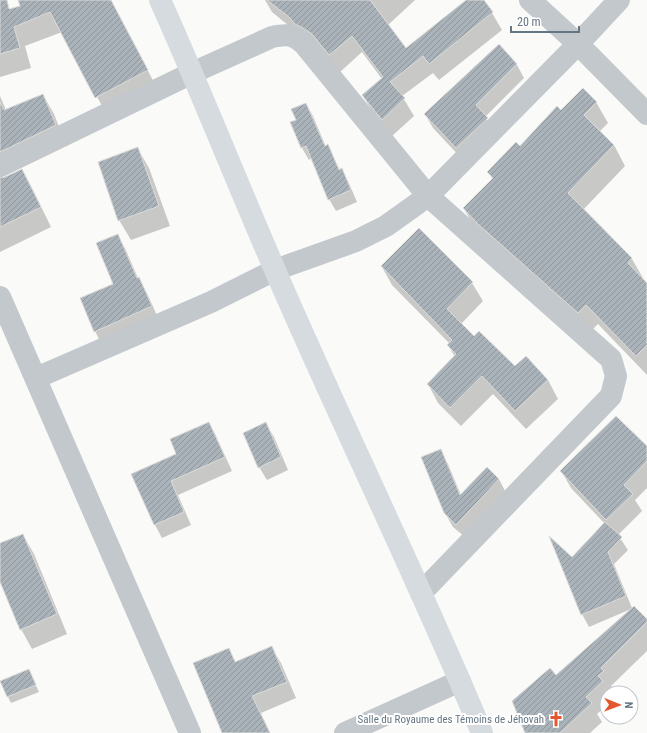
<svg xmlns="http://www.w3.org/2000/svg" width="647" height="733" font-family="'Roboto Condensed',sans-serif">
<defs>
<pattern id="building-hatch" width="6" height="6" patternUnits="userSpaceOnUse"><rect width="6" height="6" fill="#aab3b9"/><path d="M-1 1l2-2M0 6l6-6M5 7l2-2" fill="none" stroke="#8e969c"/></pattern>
</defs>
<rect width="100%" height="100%" fill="#fafaf8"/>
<g fill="#0003">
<polygon points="19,0 97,0 126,29 158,90 108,117 62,32 25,46 31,68 0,77 0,13 21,6"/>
<polygon points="265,0 415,0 388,25 406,49 468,0 482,0 492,13 502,30 439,80 433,73 402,96 414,116 392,136 373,113 363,96 382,79 362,52 340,72 300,35 272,12"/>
<polygon points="499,46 517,65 524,78 485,117 495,132 464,161 433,128 425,114"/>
<polygon points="43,95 54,114 66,145 6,174 0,179 22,170 33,190 51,227 0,252 0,96 6,110"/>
<polygon points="596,102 608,123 600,131 614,145 625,166 583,210 632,259 647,285 647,375 598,324 590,332 476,229 464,209 493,180 488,172 561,111"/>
<polygon points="306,104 313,116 326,147 328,146 340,170 342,170 348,181 357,202 336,211 329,199 312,158 309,160 302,148 291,123 297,120"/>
<polygon points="138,149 149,168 170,226 131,240 119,220"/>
<polygon points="419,229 472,283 483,301 461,324 474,337 515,368 548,380 558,399 526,429 493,394 461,426 438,403 428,384 455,357 448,345 450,344 392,285 382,267"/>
<polygon points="117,235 125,248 138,278 146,291 159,320 102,345 95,331 115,285"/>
<polygon points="209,423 216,436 232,471 178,495 191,525 162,538 155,525 178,454"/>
<polygon points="266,424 274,437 288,470 267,480 259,467"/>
<polygon points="647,447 647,488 635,500 642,511 618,535 628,550 614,564 632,608 647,621 647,651 611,686 613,689 610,693 607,693 607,705 597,714 602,722 590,733 527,733 556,677 631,609 589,627 582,614 572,559 605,524 571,488 562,472"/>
<polygon points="440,450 448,464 461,495 499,479 506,493 465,537 453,527 445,513"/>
<polygon points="23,535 34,554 67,634 32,649 21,629 0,579 0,544"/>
<polygon points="271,647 281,663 296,698 261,713 270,733 223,733 228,649 236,662"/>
<polygon points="29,671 39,692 11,703 8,697"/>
</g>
<g fill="url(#building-hatch)" stroke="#dcdcda">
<polygon points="0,0 7,0 9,9 20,6 18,0 111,0 148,70 95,98 50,12 14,27 20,48 0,54"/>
<polygon points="267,0 370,0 406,48 466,0 484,0 493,12 429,64 423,56 390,82 405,98 382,120 362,95 383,77 352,36 329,55 312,34 303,28 295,24 289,17"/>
<polygon points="499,44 517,64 476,105 488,118 456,148 424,114"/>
<polygon points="583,88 597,102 584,115 614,145 568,193 632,258 628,263 647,283 647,345 636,356 586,305 578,313 479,225 463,208 493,178 487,172 516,142 520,146 557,106 561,110"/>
<polygon points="43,94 56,125 0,152 0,102 4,110"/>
<polygon points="306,103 325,146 328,144 339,170 342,168 351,190 328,200 306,146 301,148 290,122 296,120 291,109"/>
<polygon points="138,147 159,206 118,221 98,162"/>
<polygon points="22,169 41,207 0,227 0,178 5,177"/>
<polygon points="419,228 473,282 447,309 474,336 479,331 515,366 526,356 548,380 515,411 482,376 450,408 427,384 456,354 447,345 452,340 381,266"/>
<polygon points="118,234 137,278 139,277 152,306 94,332 80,298 113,284 96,243"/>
<polygon points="616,416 647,446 647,461 624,485 633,494 606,520 560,471"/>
<polygon points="209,422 225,457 171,481 184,512 154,525 131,474 176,454 170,439"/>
<polygon points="266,422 281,457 258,468 243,433"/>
<polygon points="441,449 460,495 487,467 499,479 456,525 444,513 421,457"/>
<polygon points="605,522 622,537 608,552 626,596 581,615 549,536 572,557"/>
<polygon points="23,534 57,614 20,630 0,582 0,543"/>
<polygon points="634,606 647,619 647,622 601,668 604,671 598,676 603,681 586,697 592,703 560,733 525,733 512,701 550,668 556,675"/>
<polygon points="272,646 287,682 252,696 270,733 222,733 193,663 229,648 235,662"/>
<polygon points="29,669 36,685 7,697 0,681"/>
</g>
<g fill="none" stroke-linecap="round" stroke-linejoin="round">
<g stroke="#c3c8cc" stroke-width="22">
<polyline points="530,0 578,44 647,114"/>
<path d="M0,166L192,73L272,37C287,34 293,34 304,44L428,196L611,359L616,376L611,396L421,593"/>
<polyline points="0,297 190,733"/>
<polyline points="36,378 211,302 275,270 356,241 386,226 428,196 578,44 619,0"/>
<polyline points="345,733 460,681"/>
</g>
<path stroke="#d6dbdf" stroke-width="22" d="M160,0C200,89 236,180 275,270C342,425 417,577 482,733"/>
</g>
<defs>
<symbol id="church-bare" viewBox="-9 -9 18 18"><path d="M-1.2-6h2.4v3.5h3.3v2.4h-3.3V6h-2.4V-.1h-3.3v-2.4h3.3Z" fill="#e4572e" stroke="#fff" stroke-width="2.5" paint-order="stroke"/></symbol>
</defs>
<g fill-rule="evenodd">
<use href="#church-bare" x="545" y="708" width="22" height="22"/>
</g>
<g text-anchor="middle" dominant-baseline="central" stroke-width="4" stroke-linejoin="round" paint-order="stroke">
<g font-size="11" fill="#657683" stroke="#fff" text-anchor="end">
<text x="544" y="719">Salle du Royaume des Témoins de Jéhovah</text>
</g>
</g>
<g transform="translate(619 705) rotate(91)"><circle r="19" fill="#ffffff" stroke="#c1c8cd"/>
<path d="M0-3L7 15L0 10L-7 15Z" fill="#e4572e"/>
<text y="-6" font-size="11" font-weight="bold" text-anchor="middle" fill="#657683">N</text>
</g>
<path d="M511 26v6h68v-6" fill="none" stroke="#657683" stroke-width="2"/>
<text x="517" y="26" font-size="12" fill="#657683" stroke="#ffffff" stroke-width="3" paint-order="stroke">20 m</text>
</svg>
